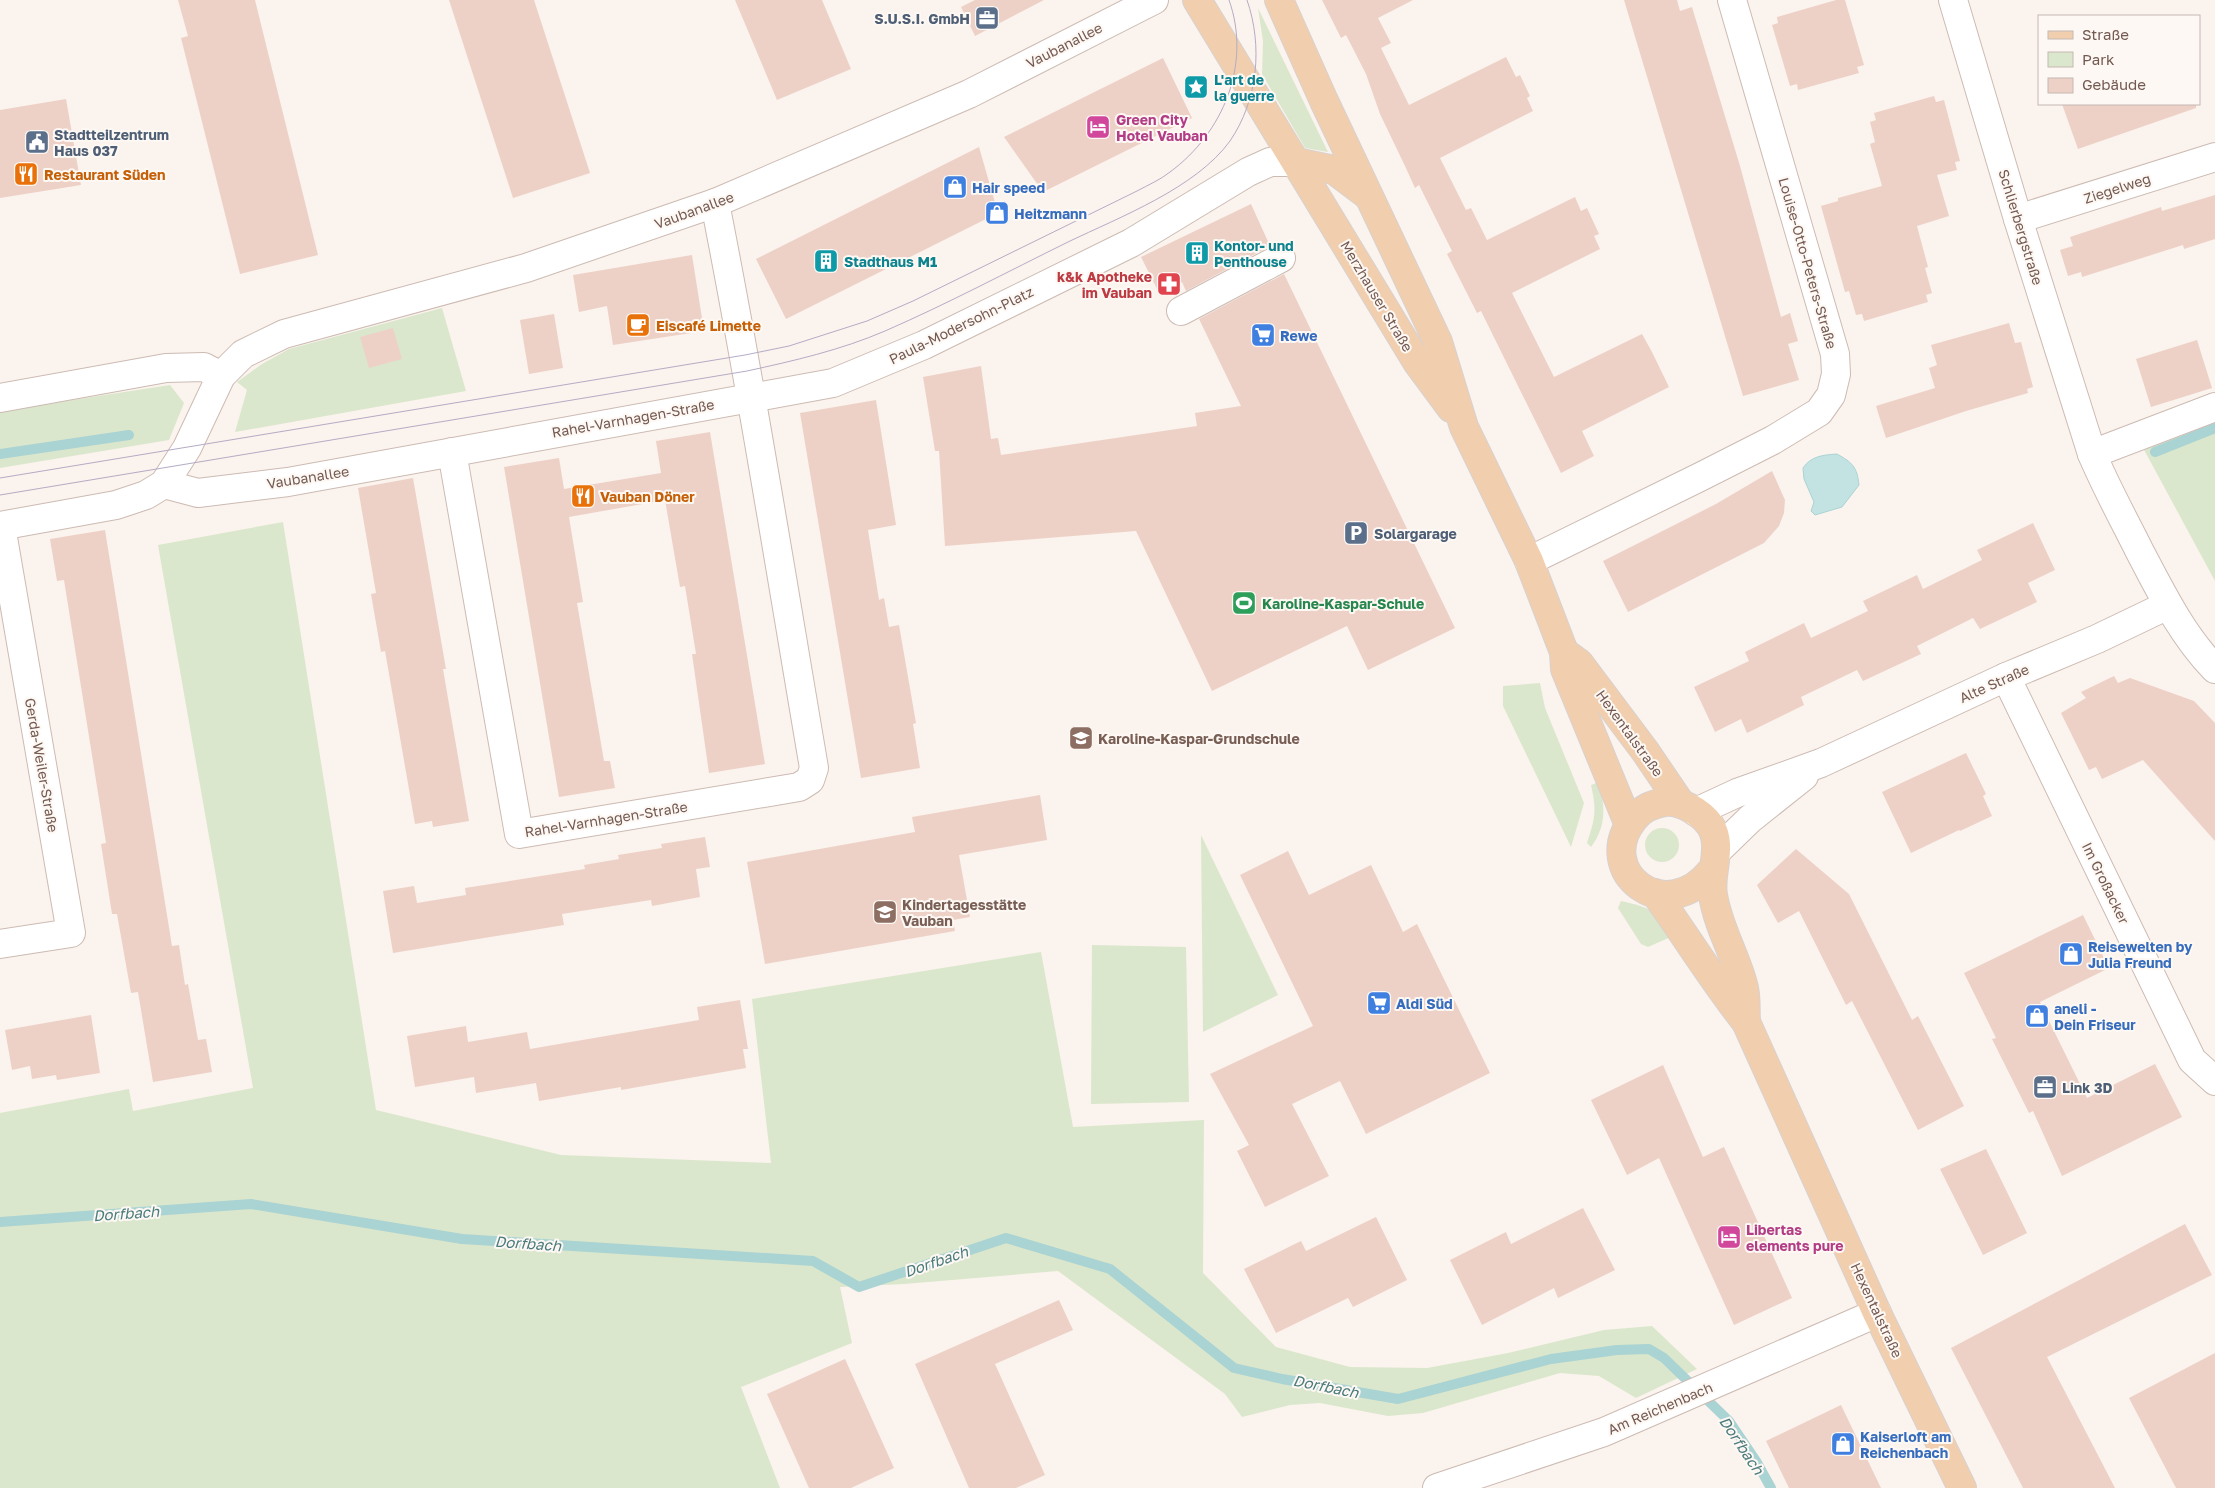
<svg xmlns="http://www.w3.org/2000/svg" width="2215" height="1488" font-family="'Golos Text',sans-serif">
<rect width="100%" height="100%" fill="#fbf3ed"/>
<g fill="#dbe7cc">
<polygon points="1258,8 1328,152 1305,148 1262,74 1263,41"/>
<polygon points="442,308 466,391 235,432 247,390 237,382 262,364 289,349"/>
<polygon points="170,385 184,403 169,440 0,468 0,411"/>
<polygon points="2215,417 2215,581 2142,446"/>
<polygon points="283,522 376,1110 561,1155 771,1163 752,999 1041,952 1073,1127 1204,1120 1203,1273 1276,1347 1350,1367 1427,1368 1508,1353 1604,1330 1652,1326 1697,1369 1636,1398 1599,1376 1560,1373 1423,1413 1388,1416 1320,1403 1290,1405 1242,1417 1225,1394 1058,1271 904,1284 840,1287 852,1343 741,1387 780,1488 0,1488 0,1113 129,1089 133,1111 253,1088 158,545"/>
<polygon points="1540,683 1545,708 1584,803 1571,847 1503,706 1503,686"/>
<path d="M1599,782C1605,806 1607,826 1591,847L1587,843C1595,819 1597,811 1591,785Z"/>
<circle cx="1662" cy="845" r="17"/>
<polygon points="1201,835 1278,995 1203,1032"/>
<path d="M1621,901C1648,907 1660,911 1673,936L1648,947L1641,944L1618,908Z"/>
<polygon points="1092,945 1186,947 1189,1102 1091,1104"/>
</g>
<path fill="#c3e3e3" stroke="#aad3d3" d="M1837,454C1853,463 1857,467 1859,485L1842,507L1815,515L1811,511L1814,502L1804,479L1803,468C1811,456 1823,455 1837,454Z"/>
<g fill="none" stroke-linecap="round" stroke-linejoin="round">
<g stroke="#aad3d3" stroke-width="10">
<polyline points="2155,452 2215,428"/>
<polyline points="0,454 129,435"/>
<polyline points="0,1222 251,1204 462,1239 813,1261 859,1287 1006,1238 1110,1269 1234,1368 1282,1379 1398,1399 1551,1359 1617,1350 1649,1349 1664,1358 1729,1421 1756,1461 1771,1488"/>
</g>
</g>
<g fill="#edd1c7">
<polygon points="178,0 255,0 318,255 240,274 181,38 188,36"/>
<polygon points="449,0 534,0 590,173 513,198"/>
<polygon points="735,0 822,0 851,69 777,100"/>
<polygon points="975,0 1044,0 975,36 961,7"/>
<polygon points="1322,0 1413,0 1378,18 1391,43 1381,48 1409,105 1506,57 1516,77 1520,75 1530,96 1527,98 1533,111 1440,158 1466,210 1471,208 1487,240 1575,197 1581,211 1587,208 1599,234 1594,236 1600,249 1512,293 1554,377 1642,334 1652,352 1669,387 1582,431 1594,456 1561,473 1481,311 1477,313 1447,254 1452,251 1419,185 1415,188 1405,166 1380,114 1366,74 1346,35 1341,38"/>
<polygon points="1624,0 1677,0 1680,11 1692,7 1740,166 1781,317 1790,313 1798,341 1788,344 1799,380 1743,396"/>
<polygon points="1836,0 1845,0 1864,65 1857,67 1859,73 1798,90 1797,84 1790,86 1772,25 1778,23 1777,17"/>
<polygon points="1163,58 1192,118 1043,192 1004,137"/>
<polygon points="1934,96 1936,102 1944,100 1960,161 1955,162 1957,170 1937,175 1949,216 1917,226 1928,267 1925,268 1932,293 1926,295 1928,302 1864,321 1862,314 1856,315 1849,291 1845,292 1821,206 1838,201 1838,198 1882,186 1870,144 1875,142 1870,122 1876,120 1874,113"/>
<polygon points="66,99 81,185 0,198 0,110"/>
<polygon points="2062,104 2196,104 2196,108 2078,149"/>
<polygon points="979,147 998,213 786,319 756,259"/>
<polygon points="2215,195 2215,239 2184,249 2183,245 2082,277 2081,272 2068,276 2060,250 2073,246 2070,237 2161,207 2162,211"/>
<polygon points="1251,204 1270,246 1186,291 1182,282 1159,293 1141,257"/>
<polygon points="692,255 704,331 613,345 607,306 579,312 573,275"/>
<polygon points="1284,274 1455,628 1368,670 1347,626 1212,691 1136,531 945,546 939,451 935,451 923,377 981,366 991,439 998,438 1001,455 1197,426 1195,413 1241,406 1199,319"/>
<polygon points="554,314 563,368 529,374 520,320"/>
<polygon points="2009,323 2015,343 2021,342 2033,387 2027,389 2028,393 1966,411 1886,438 1876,406 1935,388 1929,368 1937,365 1931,345"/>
<polygon points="393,328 402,359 369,368 360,337"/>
<polygon points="2197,340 2212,388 2151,407 2136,359"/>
<polygon points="876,400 896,525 868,530 879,600 884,598 889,627 899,625 916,723 913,724 920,768 861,778 800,413"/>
<polygon points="710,432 765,764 709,773 692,654 696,654 685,586 680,587 665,500 569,517 583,602 577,603 604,761 610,761 615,788 559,797 504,467 559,458 564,489 661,473 656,441"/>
<polygon points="1772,471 1785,500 1784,513 1779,526 1764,543 1628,612 1603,561 1716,504"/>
<polygon points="413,478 446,669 443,669 469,821 433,827 432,821 415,824 385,651 381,652 371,594 376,593 358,488"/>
<polygon points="2033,523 2055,570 2028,583 2037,602 1980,629 1973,618 1917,646 1921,654 1863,681 1857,670 1801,697 1804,705 1747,733 1741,719 1715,732 1694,687 1749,661 1745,652 1804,623 1811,638 1868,611 1863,601 1917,575 1923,589 1982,560 1977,550"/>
<polygon points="105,530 172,946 179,945 185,985 188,984 198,1040 206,1039 212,1072 153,1082 138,992 131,993 117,914 112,914 101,844 106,843 64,580 57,581 50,539"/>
<polygon points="2114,676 2118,683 2130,678 2194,701 2215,723 2215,841 2143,760 2102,779 2096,767 2089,770 2061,713 2086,698 2081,692"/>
<polygon points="1966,753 1986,794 1983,796 1992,816 1960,831 1959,830 1911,853 1882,792"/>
<polygon points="1040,795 1047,840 959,855 970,917 953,920 955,931 765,964 747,862 915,832 912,817"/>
<polygon points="705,837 710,867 696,869 700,897 652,906 651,900 562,914 564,925 393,953 383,891 414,886 417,903 466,895 465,888 585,869 584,865 619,859 618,855 662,848 661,844"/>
<polygon points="1796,849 1849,894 1912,1020 1918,1016 1964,1106 1918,1130 1852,1001 1846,1005 1799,911 1778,923 1757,885"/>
<polygon points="1288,851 1309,895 1371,865 1403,932 1417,924 1490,1073 1366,1134 1340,1081 1292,1104 1329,1176 1265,1207 1237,1151 1249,1145 1210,1074 1313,1026 1240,875"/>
<polygon points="2083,915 2109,968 2040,1002 2051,1025 2087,1098 2155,1064 2182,1117 2062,1176 2033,1111 2029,1113 1992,1039 1996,1038 1964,973"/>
<polygon points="740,1000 748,1049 743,1049 746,1068 621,1090 621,1087 539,1101 536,1083 476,1093 474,1077 415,1087 407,1036 466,1026 468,1042 527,1032 530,1049 699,1020 697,1007"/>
<polygon points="91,1015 100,1073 57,1080 56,1075 32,1079 30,1066 12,1070 5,1030"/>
<polygon points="1663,1065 1703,1157 1724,1147 1792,1298 1734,1325 1659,1158 1627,1175 1591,1100"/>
<polygon points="1986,1149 2027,1233 1983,1255 1940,1169"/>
<polygon points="1583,1208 1615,1270 1558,1298 1554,1288 1482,1325 1450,1260 1506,1232 1511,1244"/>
<polygon points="1376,1217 1407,1280 1353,1307 1348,1298 1276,1333 1244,1269 1301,1241 1306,1251"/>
<polygon points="2185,1224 2212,1275 2047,1357 2115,1488 2023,1488 1951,1348"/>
<polygon points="1059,1300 1073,1330 995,1364 1045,1475 1016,1488 969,1488 915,1364"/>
<polygon points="2215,1353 2215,1488 2176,1488 2129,1398"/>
<polygon points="845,1359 894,1468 851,1488 809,1488 767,1394"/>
<polygon points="1841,1405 1881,1488 1789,1488 1766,1441"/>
</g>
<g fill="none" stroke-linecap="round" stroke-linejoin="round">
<defs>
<g id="minor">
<path d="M1953,0L2018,219L2092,454C2106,487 2123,518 2139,550C2161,592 2182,635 2215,669"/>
<polyline points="2018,219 2215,157"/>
<polyline points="1181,311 1281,258"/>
<polyline points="0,398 166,368 204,367 221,376"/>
<path d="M452,452L519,834L799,787L810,780L814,768C782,580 752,391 715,203"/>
<polyline points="2092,454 2215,407"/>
<polyline points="164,484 198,493 288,482 833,383 924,345 1131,243 1248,172 1270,162 1296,162"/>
<polyline points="0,526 116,505 146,495 164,484 187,448 221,376 243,354 284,334 526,268 715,203 969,94 1154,0"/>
<polyline points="1529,561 1700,477 1773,440 1819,412 1831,395 1836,374 1835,354 1732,0"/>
<polyline points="2006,677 2192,1060 2215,1081"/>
<polyline points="1696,812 1737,793 1821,763 2006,677 2097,639 2168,605"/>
<polyline points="1716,852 1750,819 1804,776"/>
<polyline points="0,944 71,933 1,526"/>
<polyline points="1437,1488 1604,1432 1877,1313"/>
</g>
<g id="major">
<polyline points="1197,0 1417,362 1451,408"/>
<polyline points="1279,0 1324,101 1438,342 1464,427 1529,561 1564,652 1565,669 1629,825"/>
<polyline points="1296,162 1334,170 1366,194"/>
<polyline points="1564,652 1579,663 1645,751 1681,804"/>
<path d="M1712,870C1665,929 1593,871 1633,820C1640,810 1652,804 1665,802C1680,800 1701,812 1710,825C1724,846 1709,872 1713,895C1718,927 1735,954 1743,984C1747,996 1745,1010 1746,1022"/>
<path d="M1655,893C1686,936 1713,981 1746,1022L1877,1313L1962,1488"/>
</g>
</defs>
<use href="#minor" stroke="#ccbbb3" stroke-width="30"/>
<use href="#major" stroke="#d8d1cf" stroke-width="30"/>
<use href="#minor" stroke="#fff" stroke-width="28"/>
<use href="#major" stroke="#f1cfae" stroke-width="28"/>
<g stroke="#b5abc5" stroke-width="1">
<path d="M0,478L745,355L789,346L867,321L913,301L1137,191C1148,185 1160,180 1170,172C1223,133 1252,64 1229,0"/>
<path d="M0,495L747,371C793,361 841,350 885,331C947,304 1007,272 1068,242C1120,217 1196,188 1230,141C1258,100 1263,46 1247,0"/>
</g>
</g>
<defs>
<symbol id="office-square" viewBox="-11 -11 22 22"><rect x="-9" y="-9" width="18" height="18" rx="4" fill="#5c6f8a" stroke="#fdf8f3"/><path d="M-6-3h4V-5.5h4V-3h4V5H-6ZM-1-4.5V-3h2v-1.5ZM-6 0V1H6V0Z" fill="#fff"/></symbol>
<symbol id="sight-square" viewBox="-11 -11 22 22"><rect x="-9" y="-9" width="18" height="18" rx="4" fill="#0f9aa8" stroke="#fdf8f3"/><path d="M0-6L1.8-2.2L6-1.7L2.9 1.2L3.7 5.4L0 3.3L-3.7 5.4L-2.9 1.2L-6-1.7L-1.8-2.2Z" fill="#fff"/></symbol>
<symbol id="hotel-square" viewBox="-11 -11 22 22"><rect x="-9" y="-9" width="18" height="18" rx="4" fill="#d1479c" stroke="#fdf8f3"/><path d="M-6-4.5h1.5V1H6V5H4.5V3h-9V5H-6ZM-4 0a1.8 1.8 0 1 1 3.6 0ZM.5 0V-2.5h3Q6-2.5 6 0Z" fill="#fff"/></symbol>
<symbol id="civic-square" viewBox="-11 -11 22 22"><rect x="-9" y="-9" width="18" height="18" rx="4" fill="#5c6f8a" stroke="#fdf8f3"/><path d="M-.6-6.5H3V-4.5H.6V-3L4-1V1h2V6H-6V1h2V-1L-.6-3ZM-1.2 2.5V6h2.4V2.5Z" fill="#fff"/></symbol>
<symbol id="restaurant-square" viewBox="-11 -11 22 22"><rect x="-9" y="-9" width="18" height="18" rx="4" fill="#e8710a" stroke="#fdf8f3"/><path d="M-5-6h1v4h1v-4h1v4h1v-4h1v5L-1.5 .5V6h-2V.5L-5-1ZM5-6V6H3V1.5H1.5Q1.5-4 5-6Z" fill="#fff"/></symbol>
<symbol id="shop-square" viewBox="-11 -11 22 22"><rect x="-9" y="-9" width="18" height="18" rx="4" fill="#3f7fe0" stroke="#fdf8f3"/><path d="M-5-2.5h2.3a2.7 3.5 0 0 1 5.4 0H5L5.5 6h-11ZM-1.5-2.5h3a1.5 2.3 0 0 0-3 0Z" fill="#fff"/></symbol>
<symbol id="building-square" viewBox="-11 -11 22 22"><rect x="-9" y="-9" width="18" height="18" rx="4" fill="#0f9aa8" stroke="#fdf8f3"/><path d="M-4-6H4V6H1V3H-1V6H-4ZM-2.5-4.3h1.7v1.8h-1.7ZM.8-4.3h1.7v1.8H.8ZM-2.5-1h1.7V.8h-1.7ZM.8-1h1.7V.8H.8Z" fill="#fff"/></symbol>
<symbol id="pharmacy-square" viewBox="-11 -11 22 22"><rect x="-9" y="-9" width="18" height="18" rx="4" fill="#e0444e" stroke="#fdf8f3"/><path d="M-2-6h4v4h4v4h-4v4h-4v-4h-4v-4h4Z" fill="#fff"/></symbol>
<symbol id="cafe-square" viewBox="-11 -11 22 22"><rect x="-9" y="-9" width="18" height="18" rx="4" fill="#e8710a" stroke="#fdf8f3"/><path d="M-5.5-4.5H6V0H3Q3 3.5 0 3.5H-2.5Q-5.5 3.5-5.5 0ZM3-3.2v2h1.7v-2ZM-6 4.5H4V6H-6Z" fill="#fff"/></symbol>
<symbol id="supermarket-square" viewBox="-11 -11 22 22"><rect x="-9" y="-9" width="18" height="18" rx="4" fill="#3f7fe0" stroke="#fdf8f3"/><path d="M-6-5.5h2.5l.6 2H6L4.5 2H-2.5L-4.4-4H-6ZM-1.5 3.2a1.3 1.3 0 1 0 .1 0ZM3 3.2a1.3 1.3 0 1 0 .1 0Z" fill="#fff"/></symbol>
<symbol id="parking-square" viewBox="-11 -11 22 22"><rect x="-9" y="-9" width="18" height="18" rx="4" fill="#5c6f8a" stroke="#fdf8f3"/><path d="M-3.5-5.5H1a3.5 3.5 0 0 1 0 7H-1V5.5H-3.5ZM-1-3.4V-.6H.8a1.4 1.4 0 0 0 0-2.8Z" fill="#fff"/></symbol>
<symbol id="stadium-square" viewBox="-11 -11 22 22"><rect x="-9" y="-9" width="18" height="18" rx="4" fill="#2e9e5b" stroke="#fdf8f3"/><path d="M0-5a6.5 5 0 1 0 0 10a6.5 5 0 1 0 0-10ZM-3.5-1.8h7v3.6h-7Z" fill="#fff"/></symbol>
<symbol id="school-square" viewBox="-11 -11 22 22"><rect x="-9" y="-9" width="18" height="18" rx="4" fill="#8d6e63" stroke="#fdf8f3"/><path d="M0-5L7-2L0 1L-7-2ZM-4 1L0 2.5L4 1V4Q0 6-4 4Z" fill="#fff"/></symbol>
</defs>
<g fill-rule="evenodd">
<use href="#office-square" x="973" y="4" width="28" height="28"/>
<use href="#sight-square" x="1182" y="73" width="28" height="28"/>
<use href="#hotel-square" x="1084" y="113" width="28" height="28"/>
<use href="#civic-square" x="23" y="128" width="28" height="28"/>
<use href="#restaurant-square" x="12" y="160" width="28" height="28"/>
<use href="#shop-square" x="941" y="173" width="28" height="28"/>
<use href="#shop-square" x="983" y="199" width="28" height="28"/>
<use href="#building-square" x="1183" y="239" width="28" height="28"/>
<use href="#building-square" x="812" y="247" width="28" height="28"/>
<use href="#pharmacy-square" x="1155" y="270" width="28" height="28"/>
<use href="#cafe-square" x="624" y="311" width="28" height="28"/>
<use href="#supermarket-square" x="1249" y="321" width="28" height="28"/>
<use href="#restaurant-square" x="569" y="482" width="28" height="28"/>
<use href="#parking-square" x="1342" y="519" width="28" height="28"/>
<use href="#stadium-square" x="1230" y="589" width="28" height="28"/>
<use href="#school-square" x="1067" y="724" width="28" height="28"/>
<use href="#school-square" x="871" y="898" width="28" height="28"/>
<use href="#shop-square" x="2057" y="940" width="28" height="28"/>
<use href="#supermarket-square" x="1365" y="989" width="28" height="28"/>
<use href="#shop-square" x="2023" y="1002" width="28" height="28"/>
<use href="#office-square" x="2031" y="1073" width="28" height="28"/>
<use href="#hotel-square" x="1715" y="1223" width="28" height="28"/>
<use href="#shop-square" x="1829" y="1430" width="28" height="28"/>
</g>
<g text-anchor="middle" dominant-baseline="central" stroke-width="4" stroke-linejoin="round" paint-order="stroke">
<g font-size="14" font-weight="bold" fill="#4e5e75" stroke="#fdf8f3" text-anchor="start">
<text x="970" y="18" text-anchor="end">S.U.S.I. GmbH</text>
<text x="54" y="134">Stadtteilzentrum<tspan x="54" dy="16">Haus 037</tspan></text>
<text x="1374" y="533">Solargarage</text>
<text x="2062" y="1087">Link 3D</text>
</g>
<g font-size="14" fill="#745952" stroke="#fdf8f3">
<text transform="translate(1064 45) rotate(-27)">Vaubanallee</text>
<text transform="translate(2117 188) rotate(-18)">Ziegelweg</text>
<text transform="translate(694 210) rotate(-20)">Vaubanallee</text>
<text transform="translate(2021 227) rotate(73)">Schlierbergstraße</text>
<text transform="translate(1808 263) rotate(74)">Louise-Otto-Peters-Straße</text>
<text transform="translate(1377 296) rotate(59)">Merzhauser Straße</text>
<text transform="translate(961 325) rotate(-26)">Paula-Modersohn-Platz</text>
<text transform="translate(633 418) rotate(-10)">Rahel-Varnhagen-Straße</text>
<text transform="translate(308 477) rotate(-9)">Vaubanallee</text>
<text transform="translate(1994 683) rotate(-24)">Alte Straße</text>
<text transform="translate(1630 733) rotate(54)">Hexentalstraße</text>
<text transform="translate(42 765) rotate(80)">Gerda-Weiler-Straße</text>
<text transform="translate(606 819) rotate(-9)">Rahel-Varnhagen-Straße</text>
<text transform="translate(2106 883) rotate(64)">Im Großacker</text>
<text transform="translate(1877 1310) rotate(65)">Hexentalstraße</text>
<text transform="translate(1660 1408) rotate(-23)">Am Reichenbach</text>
</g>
<g font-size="14" font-weight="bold" fill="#0d838f" stroke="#fdf8f3" text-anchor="start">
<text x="1214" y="79">L'art de<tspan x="1214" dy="16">la guerre</tspan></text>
<text x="1214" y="245">Kontor- und<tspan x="1214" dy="16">Penthouse</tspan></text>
<text x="844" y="261">Stadthaus M1</text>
</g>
<g font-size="14" font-weight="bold" fill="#b23c85" stroke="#fdf8f3" text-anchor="start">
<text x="1116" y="119">Green City<tspan x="1116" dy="16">Hotel Vauban</tspan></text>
<text x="1746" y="1229">Libertas<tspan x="1746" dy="16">elements pure</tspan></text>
</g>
<g font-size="14" font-weight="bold" fill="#c56008" stroke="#fdf8f3" text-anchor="start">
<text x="44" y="174">Restaurant Süden</text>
<text x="656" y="325">Eiscafé Limette</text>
<text x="600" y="496">Vauban Döner</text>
</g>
<g font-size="14" font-weight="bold" fill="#366cbe" stroke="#fdf8f3" text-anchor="start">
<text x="972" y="187">Hair speed</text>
<text x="1014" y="213">Heitzmann</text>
<text x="1280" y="335">Rewe</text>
<text x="2088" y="946">Reisewelten by<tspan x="2088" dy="16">Julia Freund</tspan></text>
<text x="1396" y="1003">Aldi Süd</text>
<text x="2054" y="1008">aneli -<tspan x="2054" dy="16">Dein Friseur</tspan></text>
<text x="1860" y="1436">Kaiserloft am<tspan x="1860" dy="16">Reichenbach</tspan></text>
</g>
<g font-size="14" font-weight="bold" fill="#be3a42" stroke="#fdf8f3" text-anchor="end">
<text x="1152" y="276">k&amp;k Apotheke<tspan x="1152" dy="16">im Vauban</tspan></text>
</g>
<g font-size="14" font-weight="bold" fill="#27864d" stroke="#fdf8f3" text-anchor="start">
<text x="1262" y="603">Karoline-Kaspar-Schule</text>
</g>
<g font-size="14" font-weight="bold" fill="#785e54" stroke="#fdf8f3" text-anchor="start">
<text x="1098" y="738">Karoline-Kaspar-Grundschule</text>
<text x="902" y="904">Kindertagesstätte<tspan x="902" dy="16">Vauban</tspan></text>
</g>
<g font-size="15" font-style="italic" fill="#4a7b7d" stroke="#fdf8f3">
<text transform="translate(126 1213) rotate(-4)">Dorfbach</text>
<text transform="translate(528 1243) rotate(4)">Dorfbach</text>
<text transform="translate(936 1261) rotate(-19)">Dorfbach</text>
<text transform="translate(1326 1386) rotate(11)">Dorfbach</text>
<text transform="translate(1742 1445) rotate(56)">Dorfbach</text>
</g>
</g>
<rect x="2038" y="15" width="162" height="90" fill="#fdf8f3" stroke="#c6b8b3"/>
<rect x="2048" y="31" width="25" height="8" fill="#f1cfae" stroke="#c6b8b3"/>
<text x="2082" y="40" font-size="15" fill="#745952">Straße</text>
<rect x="2048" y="52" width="25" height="15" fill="#dbe7cc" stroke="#c6b8b3"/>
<text x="2082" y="65" font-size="15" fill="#745952">Park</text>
<rect x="2048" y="78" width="25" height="15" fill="#edd1c7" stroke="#c6b8b3"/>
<text x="2082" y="90" font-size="15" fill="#745952">Gebäude</text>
</svg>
